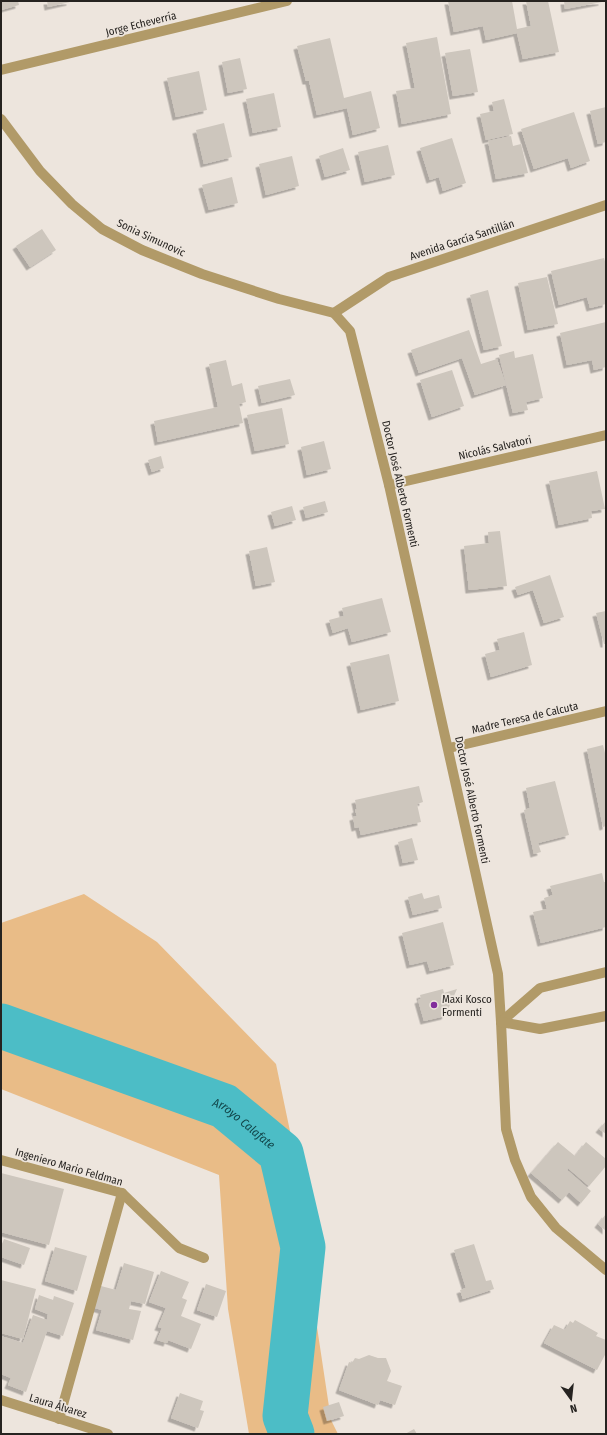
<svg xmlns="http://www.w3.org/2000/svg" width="607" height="1435" font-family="'Fira Sans Condensed',sans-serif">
<defs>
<filter id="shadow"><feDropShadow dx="-3.5" dy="3.5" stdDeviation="0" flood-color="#0004"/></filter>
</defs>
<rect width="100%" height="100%" fill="#ede5dd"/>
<polygon fill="#e9bc87" points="84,894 157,942 276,1064 306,1208 317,1327 331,1420 338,1434 249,1434 228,1309 219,1175 1,1089 1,923"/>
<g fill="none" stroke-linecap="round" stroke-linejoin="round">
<path stroke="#4cbdc6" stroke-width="45" id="s1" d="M1,1026L224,1106L281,1153L303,1247L285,1416L292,1434"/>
</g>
<g fill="#cdc6bd" filter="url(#shadow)">
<polygon points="1,1 18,1 19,5 1,10"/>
<polygon points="47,1 70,1 70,2 48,7"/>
<polygon points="448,1 512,1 517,29 531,26 526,1 548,1 559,52 523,59 517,33 486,40 483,26 454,32"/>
<polygon points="564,1 602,1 602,2 565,9"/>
<polygon points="437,37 451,114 402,124 396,91 415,88 406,43"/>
<polygon points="330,38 344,98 371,91 380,128 353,135 347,108 317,115 309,81 306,81 297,46"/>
<polygon points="470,49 478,92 453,96 445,53"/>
<polygon points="240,58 247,89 228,93 222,62"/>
<polygon points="199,71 207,110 176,117 167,78"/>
<polygon points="274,93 281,127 253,133 246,99"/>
<polygon points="504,99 513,134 486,140 480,114 494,111 492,102"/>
<polygon points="606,107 606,142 598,144 590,111"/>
<polygon points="574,112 590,161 571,168 568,158 534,169 521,129"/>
<polygon points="224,123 232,157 204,164 196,130"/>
<polygon points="511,136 513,146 521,144 528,173 496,179 488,141"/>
<polygon points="452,138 466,183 443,191 439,177 430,180 420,148"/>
<polygon points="388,145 395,175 365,182 358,152"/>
<polygon points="343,148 350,170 325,177 319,156"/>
<polygon points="292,156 299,186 266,195 259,164"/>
<polygon points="232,177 238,203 209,210 202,185"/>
<polygon points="42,229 56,250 30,267 16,246"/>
<polygon points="604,258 606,265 606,304 590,308 587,297 559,305 551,271"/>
<polygon points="547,277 558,324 528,330 518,283"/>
<polygon points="488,290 502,346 484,350 470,295"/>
<polygon points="606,322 606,367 594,370 592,360 567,365 560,333"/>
<polygon points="469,330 481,364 497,359 506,385 475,395 462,358 419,373 411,350"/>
<polygon points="514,351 515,358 533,354 543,398 526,402 528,410 513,413 499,355"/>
<polygon points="226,360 232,386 242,383 246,402 239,404 243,423 158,442 154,421 218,407 209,364"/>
<polygon points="452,370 464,406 432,417 420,380"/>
<polygon points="290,379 295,395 262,403 258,386"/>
<polygon points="282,408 289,444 255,451 247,415"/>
<polygon points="324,441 331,469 307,475 301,447"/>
<polygon points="161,456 164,468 152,472 148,460"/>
<polygon points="597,471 605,509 591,511 592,518 559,525 549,481"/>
<polygon points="325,501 328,512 306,518 303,507"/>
<polygon points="292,506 296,520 275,526 271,512"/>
<polygon points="500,531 507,586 469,590 464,546 489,543 488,532"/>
<polygon points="267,547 275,582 256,586 249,551"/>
<polygon points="550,575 564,617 544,623 533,590 518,595 515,587"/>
<polygon points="382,598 391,632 352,642 348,628 333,633 329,620 344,616 342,608"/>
<polygon points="606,611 606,644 604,644 596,613"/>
<polygon points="524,632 532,665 491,677 485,654 500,650 497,639"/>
<polygon points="389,654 399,701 361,710 350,663"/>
<polygon points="603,745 606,757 606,826 603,827 587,749"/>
<polygon points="555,781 569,835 538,843 541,852 534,854 524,810 530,808 526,788"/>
<polygon points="419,786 423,802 417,804 421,822 361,835 359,827 355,828 353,817 357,816 355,810 357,809 355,800"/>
<polygon points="412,838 418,860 403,863 398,842"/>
<polygon points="602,873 604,882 606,882 606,927 541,943 533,912 547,909 544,898 553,895 550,886"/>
<polygon points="422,893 424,899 439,895 442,908 413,915 408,897"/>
<polygon points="443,922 454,965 430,971 427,961 410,965 402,933"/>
<polygon points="443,989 444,993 457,989 445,1016 424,1021 418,1000 421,999 420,995"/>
<polygon points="606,1121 606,1134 599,1129"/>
<polygon points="558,1142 575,1156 586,1142 606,1159 606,1166 589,1186 568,1168 567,1170 591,1191 581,1203 569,1192 562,1200 531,1173"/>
<polygon points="1,1173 64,1189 49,1245 1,1232"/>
<polygon points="606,1214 606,1231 598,1224"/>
<polygon points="4,1239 30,1248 24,1265 1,1257 1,1247"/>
<polygon points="474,1244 486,1281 491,1280 494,1289 463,1299 460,1290 466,1288 454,1250"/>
<polygon points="55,1247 87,1256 77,1291 45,1281"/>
<polygon points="124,1263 154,1272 145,1304 131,1301 129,1309 141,1311 133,1340 96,1330 102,1310 95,1308 101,1286 116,1290"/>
<polygon points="161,1271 189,1282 182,1298 187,1300 181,1316 201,1324 191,1349 168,1340 167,1343 157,1340 162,1328 158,1327 166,1308 149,1302"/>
<polygon points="1,1280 36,1289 23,1339 1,1333"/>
<polygon points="206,1284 226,1291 217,1317 197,1310"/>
<polygon points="39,1295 53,1300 54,1296 74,1303 63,1336 47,1331 26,1392 8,1385 11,1378 1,1374 1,1336 23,1343 33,1315 47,1320 48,1314 35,1309"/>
<polygon points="575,1320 598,1333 596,1336 606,1340 606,1353 597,1370 544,1343 554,1325 565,1330 570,1321 573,1323"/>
<polygon points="369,1355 378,1358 386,1358 391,1371 387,1381 402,1386 395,1405 380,1400 378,1405 339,1390 349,1362 352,1363 355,1358 359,1359"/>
<polygon points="180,1393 203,1401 200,1410 204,1411 198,1428 171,1418"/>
<polygon points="339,1402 344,1416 327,1421 323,1407"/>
<polygon points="414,1429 417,1434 405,1434"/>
</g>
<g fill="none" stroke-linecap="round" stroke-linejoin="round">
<g stroke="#b19a68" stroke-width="10">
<polyline points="1,70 287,1"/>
<polyline points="334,313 389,277 606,205"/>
<polyline points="389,485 606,435"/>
<polyline points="449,748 606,711"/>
<polyline points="501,1022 506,1129 515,1160 531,1197 556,1228 606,1270"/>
<polyline points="1,1160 122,1193 179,1248 204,1258"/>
<polyline points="1,1400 108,1434"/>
<polyline points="59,1419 122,1193"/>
</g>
<g stroke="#b19a68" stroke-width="10">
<polyline points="1,119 40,171 72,204 102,229 142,250 202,274 279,299 334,313 350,331 389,485 498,974 501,1022"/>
<polyline points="501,1022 540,988 606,972"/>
<polyline points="501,1022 540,1029 606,1016"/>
</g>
</g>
<circle fill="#812d9c" stroke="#ede5dd" stroke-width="1.5" cx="434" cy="1005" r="4"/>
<g text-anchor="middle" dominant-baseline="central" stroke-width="3.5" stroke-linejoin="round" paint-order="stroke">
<g font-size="11" fill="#262320" stroke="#ede5dd">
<text transform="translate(141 24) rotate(-14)">Jorge Echeverría</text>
<text transform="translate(151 238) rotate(25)">Sonia Simunovic</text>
<text transform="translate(462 240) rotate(-18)">Avenida García Santillán</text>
<text transform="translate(495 448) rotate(-13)">Nicolás Salvatori</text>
<text transform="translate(400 484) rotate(77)">Doctor José Alberto Formenti</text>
<text transform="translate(525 718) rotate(-13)">Madre Teresa de Calcuta</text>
<text transform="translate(472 800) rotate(78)">Doctor José Alberto Formenti</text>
<text transform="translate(69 1167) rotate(16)">Ingeniero Mario Feldman</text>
<text transform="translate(58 1406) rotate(17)">Laura Álvarez</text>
</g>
<g font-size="11" fill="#262320" stroke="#ede5dd" text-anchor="start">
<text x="442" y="999">Maxi Kosco<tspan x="442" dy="13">Formenti</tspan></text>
</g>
<g font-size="12" font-style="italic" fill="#114448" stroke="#ede5dd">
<text stroke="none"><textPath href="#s1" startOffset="263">Arroyo Calafate</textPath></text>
</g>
</g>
<rect width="607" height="1435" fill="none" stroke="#262320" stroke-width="4"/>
<g transform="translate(571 1399) rotate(165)" stroke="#ede5dd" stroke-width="3" paint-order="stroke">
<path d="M0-3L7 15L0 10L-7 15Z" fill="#262320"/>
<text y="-6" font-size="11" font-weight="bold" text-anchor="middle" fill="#262320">N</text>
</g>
</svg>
